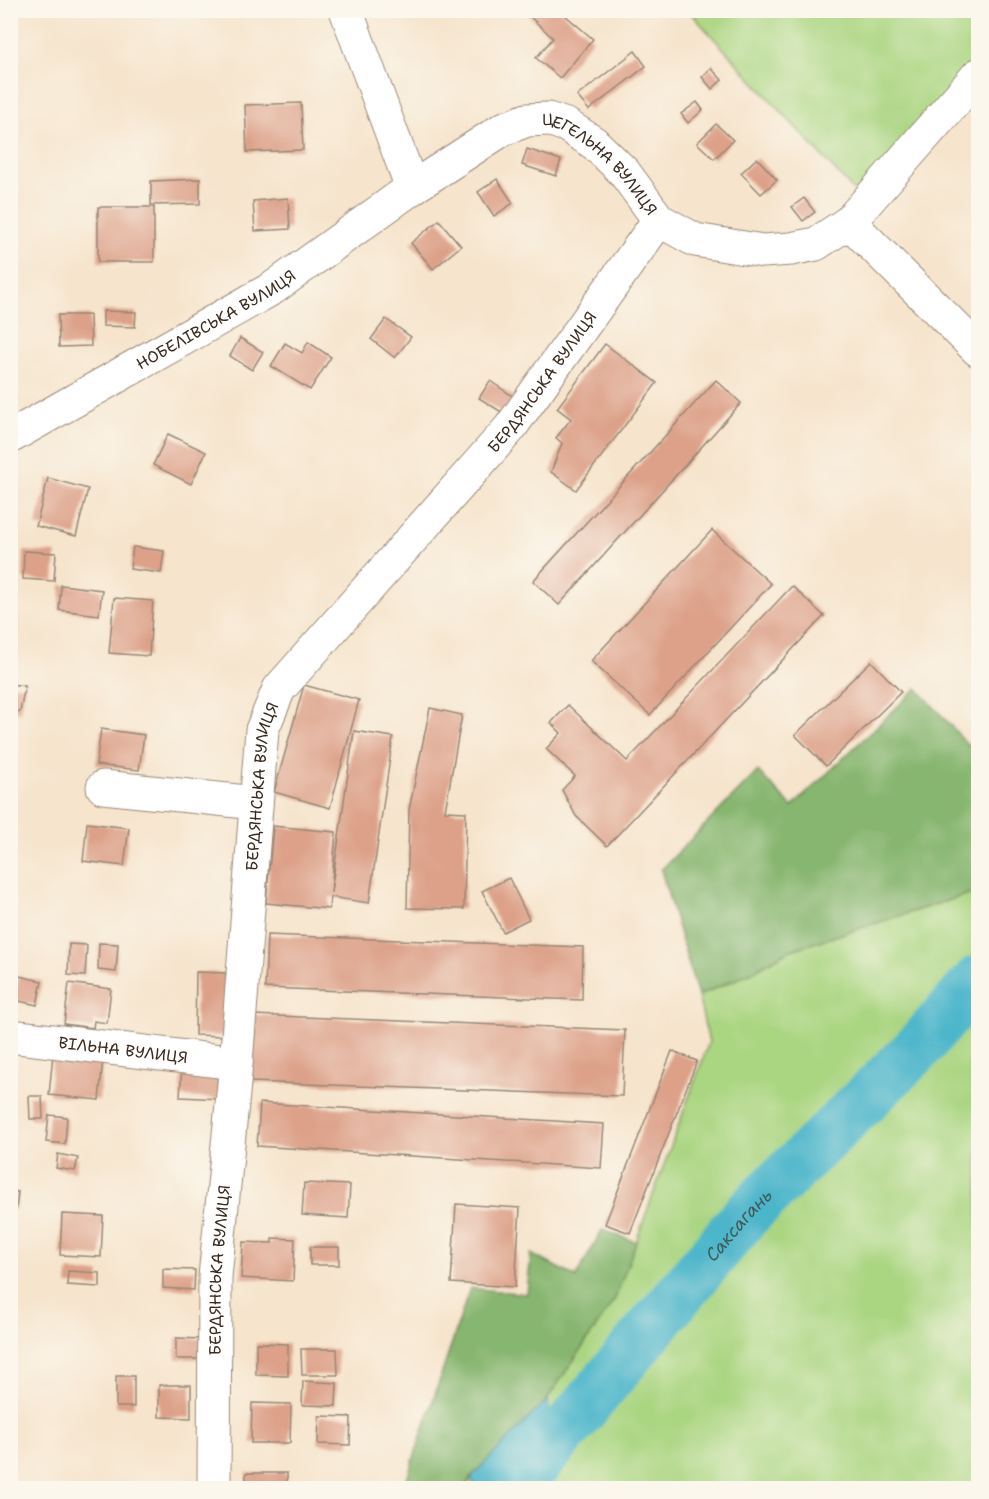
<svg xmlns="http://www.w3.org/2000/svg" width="989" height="1499" font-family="'Shantell Sans',sans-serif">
<rect width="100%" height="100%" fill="#fbf7ec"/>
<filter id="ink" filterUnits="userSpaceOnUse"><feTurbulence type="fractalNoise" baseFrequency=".0167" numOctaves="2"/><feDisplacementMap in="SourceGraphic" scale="12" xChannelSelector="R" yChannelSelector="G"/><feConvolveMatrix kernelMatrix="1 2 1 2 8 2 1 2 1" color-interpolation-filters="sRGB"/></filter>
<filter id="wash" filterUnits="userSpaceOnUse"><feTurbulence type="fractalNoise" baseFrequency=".008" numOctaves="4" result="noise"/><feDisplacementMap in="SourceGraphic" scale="24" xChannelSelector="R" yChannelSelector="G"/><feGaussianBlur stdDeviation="1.35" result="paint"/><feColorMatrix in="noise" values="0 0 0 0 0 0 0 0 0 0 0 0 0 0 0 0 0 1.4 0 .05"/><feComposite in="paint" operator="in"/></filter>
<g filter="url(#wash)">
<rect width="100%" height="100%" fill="#f6e4cc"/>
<g fill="#aad581" stroke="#728050" stroke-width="1.5">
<polygon points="689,11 978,11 978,75 866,204"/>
<polygon points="978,891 978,1488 464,1488 615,1299 709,1042 698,996 752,972 788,951"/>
</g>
<g fill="#87b66f" stroke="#617046" stroke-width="1.5">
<polygon points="917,688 968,745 978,736 978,891 788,951 752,972 698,996 661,870 758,771 792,807"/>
<polygon points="602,1230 636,1242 615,1299 542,1407 471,1477 464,1488 404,1488 470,1288 527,1294 531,1254 576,1277"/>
</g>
<polygon fill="#4cb5ca" stroke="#447074" stroke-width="1.5" points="548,1399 552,1488 475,1488 471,1477"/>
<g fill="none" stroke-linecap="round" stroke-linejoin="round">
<path stroke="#4cb5ca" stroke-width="50" id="s1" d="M517,1488L747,1214L915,1051L978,980"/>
</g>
<g id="blocks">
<g fill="#dda189">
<polygon points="528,10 559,10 593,39 560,78 536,58 553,38 526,13"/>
<polygon points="635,51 646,66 589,110 577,96"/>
<polygon points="711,68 722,80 712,89 702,77"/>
<polygon points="697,102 703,110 688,123 681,114"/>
<polygon points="301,103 303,150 247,152 245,105"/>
<polygon points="716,124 733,140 714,159 697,143"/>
<polygon points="527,149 561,160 556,176 522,165"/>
<polygon points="757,158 777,180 761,194 741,173"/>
<polygon points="200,179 200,204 151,205 151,181"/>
<polygon points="497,179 513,203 494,216 478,192"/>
<polygon points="288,198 290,229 255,231 253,201"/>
<polygon points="804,198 815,212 803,221 792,207"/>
<rect x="98" y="207" width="56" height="55"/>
<polygon points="439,220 461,246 433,269 411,243"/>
<rect x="10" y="236" width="3" height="48"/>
<polygon points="103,311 136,312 135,327 103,326"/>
<polygon points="58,315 90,315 91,346 59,347"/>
<polygon points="386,319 411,337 395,358 371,339"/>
<polygon points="240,338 263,352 252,370 230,356"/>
<polygon points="308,342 331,357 310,390 271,366 285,343 302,353"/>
<polygon points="605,344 657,383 576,490 551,472 562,443 556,438 571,419 557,408"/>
<polygon points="716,380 741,403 559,605 533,581"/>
<polygon points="490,381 514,397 503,413 479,398"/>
<polygon points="168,434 206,452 191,484 153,465"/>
<polygon points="48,478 88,489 76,536 36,526"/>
<polygon points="712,530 771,584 650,715 591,661"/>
<polygon points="133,547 164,551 161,573 130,569"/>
<polygon points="24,551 56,553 54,581 23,579"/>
<polygon points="61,585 102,590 99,615 59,610"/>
<polygon points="792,586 824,616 607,846 576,816 562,790 575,776 546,749 561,733 551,723 568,705 627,761"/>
<polygon points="114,598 153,601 149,656 109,653"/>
<polygon points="10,616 18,617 17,638 10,638"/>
<polygon points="871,661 901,692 826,766 795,735"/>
<polygon points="10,684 25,686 20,712 10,710"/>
<polygon points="304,685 359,700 330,808 274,792"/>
<polygon points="430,708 462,715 445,811 466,812 464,909 407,908 409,810"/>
<polygon points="101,729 144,735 139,770 96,765"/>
<polygon points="354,731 393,737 369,903 330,897 329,909 266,903 273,826 336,832 331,893"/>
<polygon points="87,823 129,828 124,866 83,861"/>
<polygon points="509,878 529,919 503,932 482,891"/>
<polygon points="267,935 583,947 582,1000 265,988"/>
<polygon points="99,943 118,944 116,972 98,970"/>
<polygon points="69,944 87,945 85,976 68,975"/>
<polygon points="196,972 226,973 224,1036 195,1035"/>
<polygon points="19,976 42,981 37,1005 14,1000"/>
<polygon points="69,983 111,989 107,1023 94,1021 93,1028 64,1024"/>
<polygon points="253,1015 625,1030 622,1096 251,1082"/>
<polygon points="672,1051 697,1061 630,1233 605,1224"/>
<polygon points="53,1054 103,1059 99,1100 49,1095"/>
<polygon points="182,1066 224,1069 222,1099 180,1097"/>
<polygon points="29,1096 42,1096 43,1119 30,1119"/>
<polygon points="260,1103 604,1124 601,1168 257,1146"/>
<polygon points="49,1115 67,1117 65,1144 46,1142"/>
<polygon points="58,1154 78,1158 75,1171 56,1168"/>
<polygon points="304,1183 350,1185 348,1218 302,1215"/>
<polygon points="10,1191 18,1192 16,1210 10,1209"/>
<polygon points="456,1204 520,1208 515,1287 451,1283"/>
<polygon points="62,1214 103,1216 101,1257 60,1255"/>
<polygon points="272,1238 295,1239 293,1281 241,1278 243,1242 272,1243"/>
<rect x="310" y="1247" width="29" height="18"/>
<polygon points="163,1269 195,1270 194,1290 163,1288"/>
<polygon points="68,1271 100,1273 100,1287 67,1285"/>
<polygon points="176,1338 201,1339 201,1359 176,1359"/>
<polygon points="256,1343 288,1344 288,1376 256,1375"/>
<polygon points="301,1349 337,1349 338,1375 302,1375"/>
<rect x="116" y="1376" width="18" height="31"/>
<polygon points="303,1381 337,1383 336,1406 302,1405"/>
<polygon points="159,1385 191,1385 191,1418 159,1417"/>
<polygon points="252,1403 291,1404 290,1443 251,1443"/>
<polygon points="319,1416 351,1417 350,1445 318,1444"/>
<rect x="246" y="1473" width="41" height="15"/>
</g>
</g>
</g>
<g filter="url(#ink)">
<use href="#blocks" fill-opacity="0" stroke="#988775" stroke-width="1.5"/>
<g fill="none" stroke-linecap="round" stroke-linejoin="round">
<defs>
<g id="minor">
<polyline points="346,10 412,188"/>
<polyline points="849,222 978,350"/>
<path id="s2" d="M10,437L273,288L412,188L503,129L527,120L548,119L566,125L594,143L624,172L659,220L695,240L763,251L791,249L816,244L849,222L978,75"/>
<polyline points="103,787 256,803"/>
<path id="s3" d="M10,1036L236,1063"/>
<path id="s4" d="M214,1488L215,1277L236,1063L262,730L279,689L510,428L659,220"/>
</g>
</defs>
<use href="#minor" stroke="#988775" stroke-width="35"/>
<use href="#minor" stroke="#fff" stroke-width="33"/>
</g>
</g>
<g text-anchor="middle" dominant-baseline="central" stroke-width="6" stroke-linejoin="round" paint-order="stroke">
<g font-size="16" fill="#3b2a1e" stroke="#fbf7ec">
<text stroke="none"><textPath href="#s2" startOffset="698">ЦЕГЕЛЬНА ВУЛИЦЯ</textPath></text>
<text stroke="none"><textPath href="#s2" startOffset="237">НОБЕЛІВСЬКА ВУЛИЦЯ</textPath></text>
<text stroke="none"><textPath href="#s4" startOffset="1209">БЕРДЯНСЬКА ВУЛИЦЯ</textPath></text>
<text stroke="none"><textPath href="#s4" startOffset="704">БЕРДЯНСЬКА ВУЛИЦЯ</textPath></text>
<text stroke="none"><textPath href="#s3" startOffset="114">ВІЛЬНА ВУЛИЦЯ</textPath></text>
<text stroke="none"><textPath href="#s4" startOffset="218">БЕРДЯНСЬКА ВУЛИЦЯ</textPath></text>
</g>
<g font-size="18" font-style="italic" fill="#415b5a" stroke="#fbf7ec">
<text stroke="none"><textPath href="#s1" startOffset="344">Саксагань</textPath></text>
</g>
</g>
<rect width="989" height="1499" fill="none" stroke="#fbf7ec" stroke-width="36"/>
</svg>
